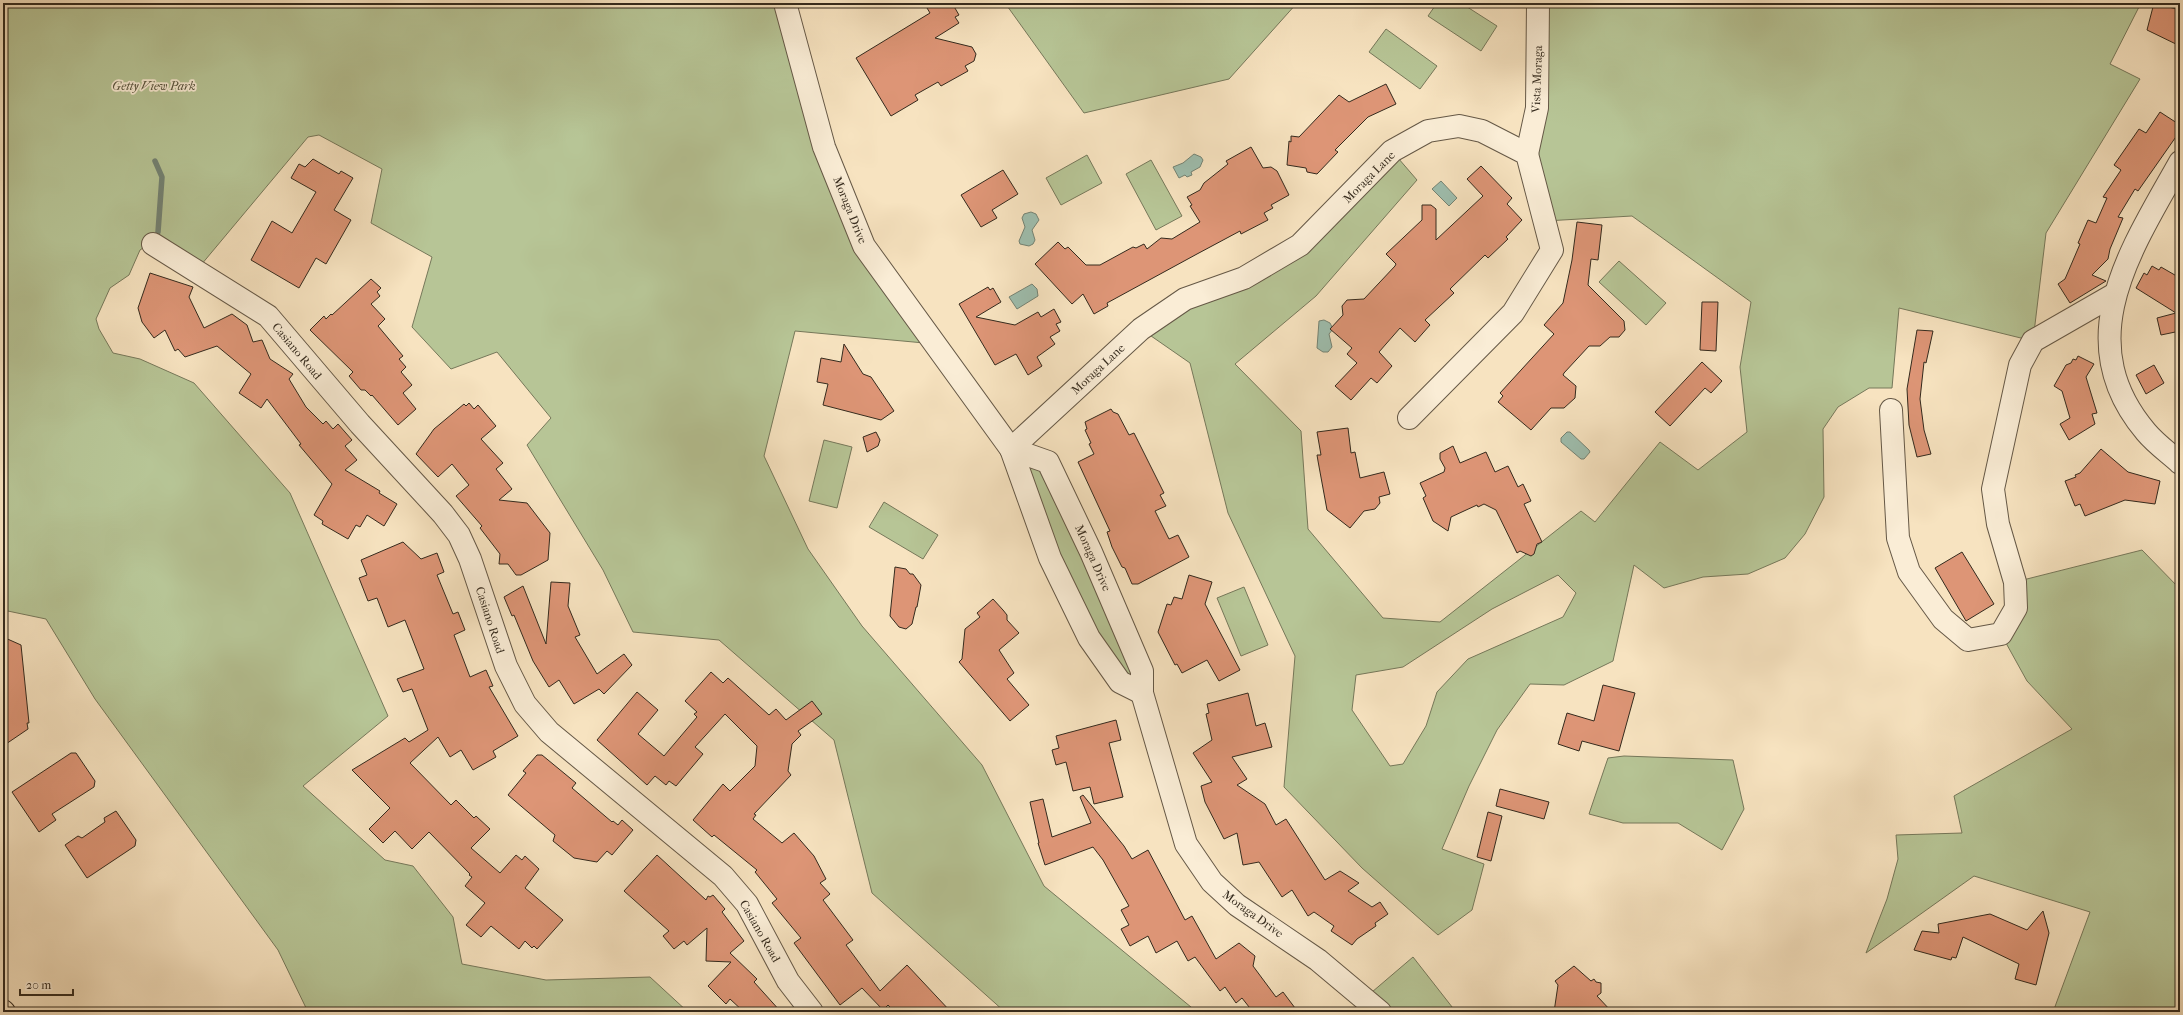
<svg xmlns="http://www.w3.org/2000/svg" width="2183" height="1015" font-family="'IM FELL French Canon',serif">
<rect width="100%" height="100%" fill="#f7e3c0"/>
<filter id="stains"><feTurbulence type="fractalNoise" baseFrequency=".005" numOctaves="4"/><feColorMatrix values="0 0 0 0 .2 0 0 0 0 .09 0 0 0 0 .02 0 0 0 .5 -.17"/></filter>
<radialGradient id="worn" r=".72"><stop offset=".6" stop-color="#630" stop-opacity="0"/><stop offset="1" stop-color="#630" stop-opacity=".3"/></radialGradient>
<g fill="#b7c596" stroke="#76785a" fill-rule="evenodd">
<polygon points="3,3 786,3 864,246 935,344 795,331 764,456 808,549 862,626 982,765 1044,886 1197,1012 1005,1012 872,893 834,740 719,640 633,632 603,570 527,445 551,418 497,352 451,369 412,327 432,257 371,223 382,169 319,135 308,137 196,271 143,248 140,250 129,275 110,288 96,319 99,329 113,353 140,359 194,383 290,493 388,716 303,786 385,860 413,866 453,917 462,964 546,980 650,977 688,1012 308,1012 278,950 95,699 46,619 3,610"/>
<polygon points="1005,3 1297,3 1229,79 1084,113"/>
<polygon points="1437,3 1461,3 1497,26 1481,51 1428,16"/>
<path d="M1538,3H2141L2110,64L2140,79L2046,233L2033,341L1899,308L1892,388H1869L1838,407L1823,429L1824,497L1805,534L1785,558L1748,574L1703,577L1664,588L1634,565L1613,661L1564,685L1530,684L1497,730L1469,786L1442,849L1484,864L1472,910L1438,935L1362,868L1284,787L1295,656L1228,513L1190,363L1141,329L1300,245L1392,151L1417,180L1316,296L1235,364L1301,431L1308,529L1383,618L1440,622L1581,511L1595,522L1660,442L1698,470L1747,432L1740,367L1751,302L1632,216L1545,221L1527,154ZM1558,575L1576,593L1563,617L1468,659L1437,692L1426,726L1403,764L1390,766L1352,710L1356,675L1403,667L1492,609Z"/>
<polygon points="1386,29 1437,66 1420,89 1369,52"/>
<polygon points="1087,155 1102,183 1061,205 1046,178"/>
<polygon points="1151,160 1182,216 1156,230 1126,174"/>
<polygon points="1619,261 1666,303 1646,325 1599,282"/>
<polygon points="824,440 852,447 837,508 809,501"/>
<polygon points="1011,449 1048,462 1142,671 1120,682"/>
<polygon points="884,502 938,535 923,559 869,527"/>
<polygon points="2142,550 2180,589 2180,1012 2053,1012 2090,912 1974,876 1866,953 1887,899 1898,859 1896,835 1962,833 1954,796 2072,729 2027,681 2001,634 2015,582"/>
<polygon points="1244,587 1268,645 1241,656 1217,598"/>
<polygon points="1624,756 1733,760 1744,809 1722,850 1678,823 1623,823 1589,814 1608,758"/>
<polygon points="1413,957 1456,1012 1380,1012 1365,998"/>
</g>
<g fill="#9ebeae" stroke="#748374">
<polygon points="1194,154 1201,157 1203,160 1200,167 1191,172 1192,175 1187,177 1185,175 1179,178 1173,167 1183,163"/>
<polygon points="1441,181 1457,198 1449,206 1432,189"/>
<polygon points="1031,212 1036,214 1039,220 1032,230 1035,240 1033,244 1029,246 1020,244 1019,241 1025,227 1022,218 1024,214"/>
<polygon points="1032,284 1037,289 1038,296 1017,309 1009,297"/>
<polygon points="1324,320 1330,323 1333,329 1329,334 1332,347 1328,352 1323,352 1317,348 1319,321"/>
<polygon points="1567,432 1570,432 1589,450 1590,452 1584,459 1581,459 1561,442 1561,438"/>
</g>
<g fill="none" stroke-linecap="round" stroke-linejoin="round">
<polyline stroke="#748374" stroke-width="5.5" points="155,161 162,177 158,232"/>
</g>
<g fill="#dd9576" stroke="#342a1d">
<polygon points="924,3 952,3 959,15 955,17 959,23 935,38 972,47 976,54 974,61 965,66 968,71 941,86 938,82 915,95 918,100 891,116 856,58 930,13"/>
<polygon points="2154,3 2180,10 2180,46 2147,30"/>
<polygon points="1386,84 1396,104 1368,117 1335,150 1338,152 1317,174 1307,172 1306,168 1287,165 1289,141 1291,142 1291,136 1299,137 1339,95 1349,102"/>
<polygon points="2160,112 2180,125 2180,131 2138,191 2135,189 2118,217 2123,218 2110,249 2108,259 2092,275 2106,281 2070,303 2058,284 2065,279 2080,244 2078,243 2088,220 2096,223 2107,198 2103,197 2121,170 2114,165 2139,129 2146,133"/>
<polygon points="1251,147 1263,168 1271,167 1277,171 1289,195 1271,205 1273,208 1264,213 1268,220 1241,234 1240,231 1197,254 1107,303 1108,306 1094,314 1083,294 1072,304 1035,264 1058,242 1065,249 1068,247 1086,265 1100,265 1133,247 1136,248 1144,244 1147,249 1161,238 1172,239 1200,222 1190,206 1192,205 1187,197 1200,190 1204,183 1228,164 1226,161"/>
<polygon points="313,159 339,174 341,171 353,178 334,210 351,220 326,264 316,258 299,288 251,260 272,221 292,233 316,192 291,178 299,164 305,167"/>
<polygon points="1481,166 1512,198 1507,204 1522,220 1506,237 1508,239 1488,258 1485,255 1450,289 1454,293 1425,320 1430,325 1415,342 1400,328 1379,352 1392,366 1377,383 1371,378 1351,400 1335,386 1357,363 1347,354 1352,348 1330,329 1343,315 1342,306 1347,300 1364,299 1395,266 1396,264 1386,254 1422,220 1422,205 1431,205 1436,209 1436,240 1483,196 1467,179"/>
<polygon points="1003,170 1018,194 992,210 997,218 981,227 961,195"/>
<polygon points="1577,222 1602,225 1598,260 1591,259 1588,285 1624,321 1625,330 1619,337 1610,337 1600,346 1589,346 1564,373 1563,375 1576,386 1575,398 1564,408 1551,408 1531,430 1498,402 1503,396 1500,393 1554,334 1544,325 1563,303 1572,260"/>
<polygon points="2152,266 2159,270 2161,267 2180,278 2180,331 2161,335 2157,318 2176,313 2136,288 2144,273 2147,275"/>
<polygon points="150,273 193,287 189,297 204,328 232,314 247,325 253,342 262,340 270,359 293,374 289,379 306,407 323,424 326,421 333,429 338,424 352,440 345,446 357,460 345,470 380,491 379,493 397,504 384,526 367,515 360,527 356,525 348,539 322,524 323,521 314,515 332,484 299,445 301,444 267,399 261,408 239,393 251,374 217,346 185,357 178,349 175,351 165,330 154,338 142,322 138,308"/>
<polygon points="371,279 381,288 377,292 380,296 371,304 385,319 378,326 403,356 399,359 406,367 401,372 412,385 403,393 416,409 398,425 372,395 371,396 365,390 361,390 349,376 353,372 310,330 324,316 326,319 331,314 332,315"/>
<polygon points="988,287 990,290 993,288 1001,302 976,317 1015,325 1038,312 1041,317 1054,309 1061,322 1056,324 1060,331 1050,337 1055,344 1037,357 1042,366 1028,375 1016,354 995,365 959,304"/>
<polygon points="1702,302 1718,302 1716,351 1700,350"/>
<polygon points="1917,330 1933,331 1926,363 1924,362 1920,399 1924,430 1931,454 1917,457 1909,425 1907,389"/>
<polygon points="844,344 863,374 871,377 894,411 881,420 823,405 828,384 817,382 821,358 841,362"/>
<polygon points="2078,356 2094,364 2086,377 2097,413 2092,414 2095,424 2069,440 2060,424 2070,418 2062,391 2054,386 2066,365 2071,363 2073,359 2076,360"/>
<polygon points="1702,362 1722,381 1711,393 1705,388 1670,426 1655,412"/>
<polygon points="2154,365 2164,383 2146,394 2136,375"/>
<polygon points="469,403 474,409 478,405 496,426 481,439 503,463 496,469 512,489 499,500 527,503 550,533 548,560 521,575 516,575 508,564 499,564 500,554 480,528 482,526 456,496 469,485 452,464 438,477 416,454 434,429 464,404 466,406"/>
<polygon points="1111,409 1113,412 1118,414 1129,435 1134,433 1164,493 1160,495 1166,506 1155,511 1169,539 1178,535 1189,557 1138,584 1132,584 1125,568 1122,567 1112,547 1107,532 1110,531 1078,462 1094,454 1089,444 1091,443 1085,430 1087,429 1085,422"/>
<polygon points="1348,428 1351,453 1355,452 1360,478 1384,472 1390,494 1379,497 1380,503 1375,509 1364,511 1350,528 1327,510 1318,461 1317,455 1321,455 1317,432"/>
<polygon points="876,432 880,440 878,446 867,452 863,437"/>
<polygon points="1453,446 1460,463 1486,452 1495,472 1508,466 1518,487 1523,484 1531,501 1524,504 1542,542 1537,544 1534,554 1531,556 1520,551 1517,553 1496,510 1484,504 1478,507 1477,505 1451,517 1448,531 1433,521 1423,498 1426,496 1420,483 1444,472 1445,468 1440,459 1440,453"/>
<polygon points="2101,449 2128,472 2160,481 2155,504 2125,500 2085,516 2080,504 2075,506 2065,481 2076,477 2075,475 2080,473"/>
<polygon points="403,542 421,559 437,553 444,572 437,575 453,614 458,612 465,630 454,635 470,677 486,670 493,686 489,687 518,736 493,751 496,757 473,770 461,750 450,757 438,737 410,763 451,805 456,800 474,818 476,816 490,829 471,848 500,873 516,855 522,860 525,856 539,869 525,888 563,920 537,949 534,946 532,948 525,941 519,949 491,926 481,937 466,925 485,903 465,886 472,877 469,875 470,874 429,832 412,849 395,831 383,843 369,829 390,808 352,770 405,738 409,742 428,730 412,689 403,692 397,679 424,669 405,620 388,627 377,598 368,601 359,578 367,575 361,560"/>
<polygon points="1962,552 1994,604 1966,621 1935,568"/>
<polygon points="895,567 906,569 910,574 913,574 921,585 917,607 916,607 912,624 906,629 899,627 890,616"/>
<polygon points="1189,575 1212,582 1205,604 1240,670 1219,681 1207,660 1182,673 1177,664 1175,665 1158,632 1167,604 1171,605 1174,597 1182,599"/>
<polygon points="551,582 570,583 568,606 580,635 575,637 597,674 624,654 632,665 604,694 599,689 574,704 559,680 549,687 533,661 514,615 512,616 504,597 523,586 546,644"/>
<polygon points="993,599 1003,610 1007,615 1007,620 1019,633 999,650 1014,673 1007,679 1029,705 1010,721 959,662 962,659 965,629 980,617 977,613"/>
<polygon points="3,637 21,645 29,723 27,723 28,729 3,746"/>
<polygon points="711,672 723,683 728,678 769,715 776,709 786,720 812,701 822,714 798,731 801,735 792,744 788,771 791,775 754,814 756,815 753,819 782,843 794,833 814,856 826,879 820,883 830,894 823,900 853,940 846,945 880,991 907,965 951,1012 895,1012 888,1005 883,1010 862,988 840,1005 794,943 801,938 772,903 777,899 755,872 757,870 714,835 712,837 693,820 723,784 730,791 755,766 757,746 725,714 695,747 703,754 676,786 669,781 666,785 655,776 647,785 597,740 637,692 658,710 638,734 664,756 697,717 694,714 697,712 685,701"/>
<polygon points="1603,685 1635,693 1619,751 1582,741 1579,751 1558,744 1567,713 1594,721"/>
<polygon points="1248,693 1256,726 1265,723 1272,747 1232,757 1247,779 1237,785 1265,804 1276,825 1286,819 1325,880 1340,871 1359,883 1348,891 1372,907 1380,902 1388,914 1375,923 1376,926 1357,939 1352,945 1331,931 1334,926 1314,912 1308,916 1292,890 1282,897 1259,862 1243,865 1237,833 1224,839 1205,802 1201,786 1212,782 1193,753 1212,740 1206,714 1209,713 1207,704"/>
<polygon points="1116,720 1121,740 1109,743 1123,797 1094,804 1090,787 1073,791 1066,762 1056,765 1052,750 1059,748 1056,736"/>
<polygon points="71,753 76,753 95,781 94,787 52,814 56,820 39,832 12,792"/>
<polygon points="537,755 542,755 576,783 572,788 612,822 613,821 618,825 622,820 633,830 612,855 607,851 597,862 574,858 553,841 555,835 508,795 526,773 523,771"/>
<polygon points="1500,789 1549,802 1544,819 1496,806"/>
<polygon points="1083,795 1124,846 1132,859 1148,850 1185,920 1192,916 1216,959 1239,943 1255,956 1253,966 1276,997 1283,992 1298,1012 1253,1012 1242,998 1236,1003 1225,987 1220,991 1195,957 1188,961 1177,941 1156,953 1148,936 1130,946 1121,929 1129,925 1121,910 1129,906 1103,860 1093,847 1045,865 1038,843 1039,843 1030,802 1043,799 1052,837 1091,823 1080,797"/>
<polygon points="116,811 136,840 135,846 87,878 65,845 78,836 82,838 105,822 104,818"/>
<polygon points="1488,812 1502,816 1491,861 1477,857"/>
<polygon points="657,855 706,900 708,896 710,897 713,895 725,909 722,912 744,941 730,953 757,979 754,982 781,1012 744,1012 730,999 726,1004 708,986 731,962 706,961 707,928 687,945 684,941 674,949 663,936 669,931 624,891"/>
<polygon points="2043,911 2049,933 2036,985 2015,979 2019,964 1963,937 1956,958 1952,957 1951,960 1914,950 1922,931 1939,933 1938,924 1990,914 2027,930"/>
<polygon points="1574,966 1591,981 1594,979 1596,982 1601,983 1601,993 1597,996 1612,1012 1554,1012 1558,985 1555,981"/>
</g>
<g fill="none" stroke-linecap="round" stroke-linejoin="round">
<defs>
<g id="minor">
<polyline points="785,3 824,147 864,246 1011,449 1050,558 1089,638 1120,682 1142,693"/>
<polyline points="1527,154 1537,108 1538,3"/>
<path d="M2180,162C2132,248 2068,340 2146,432C2156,444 2169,453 2180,463"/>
<polyline points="153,244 268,316 360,424 443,514 459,535 470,559 506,666 525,704 549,732 723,876 747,904 788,981 812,1012"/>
<polyline points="1891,410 1898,538 1909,572 1943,619 1968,640 2001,634 2016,608 2015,582 1998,524 1993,489 2020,365 2033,341 2115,294"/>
<polyline points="1011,449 1141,329 1185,299 1244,278 1300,245 1392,151 1428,131 1459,126 1482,131 1527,154 1552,250 1513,313 1409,418"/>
<polyline points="1011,449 1048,462 1091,552 1142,671 1142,693 1186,844 1212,882 1237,905 1318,960 1380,1012"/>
</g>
<polyline id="major" points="3,1011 4,1012"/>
</defs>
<use href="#minor" stroke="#655846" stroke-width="24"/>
<use href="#major" stroke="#342a1d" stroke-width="24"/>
<use href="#minor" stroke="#faedd6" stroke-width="22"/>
<use href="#major" stroke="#f7e3c0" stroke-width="22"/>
</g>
<g text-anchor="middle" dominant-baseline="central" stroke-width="3.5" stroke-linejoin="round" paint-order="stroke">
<g font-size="12" fill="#342a1d" stroke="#faedd6">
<text transform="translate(1537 79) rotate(-88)">Vista Moraga</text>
<text transform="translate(1369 177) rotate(-45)">Moraga Lane</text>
<text transform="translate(850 210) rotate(68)">Moraga Drive</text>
<text transform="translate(297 351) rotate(50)">Casiano Road</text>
<text transform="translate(1098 369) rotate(-43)">Moraga Lane</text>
<text transform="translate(1093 558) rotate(66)">Moraga Drive</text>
<text transform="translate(490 620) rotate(72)">Casiano Road</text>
<text transform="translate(1253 914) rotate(36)">Moraga Drive</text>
<text transform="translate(760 931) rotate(60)">Casiano Road</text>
</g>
<g font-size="12" font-style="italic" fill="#55513b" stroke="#faedd6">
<text x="154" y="86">Getty View Park</text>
</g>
</g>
<rect width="2183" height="1015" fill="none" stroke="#f7e3c0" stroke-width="16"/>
<rect x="4" y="4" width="2175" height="1007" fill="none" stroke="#342a1d" stroke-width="2"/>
<rect x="8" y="8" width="2167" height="999" fill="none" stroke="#342a1d"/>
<path d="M20 989v6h53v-6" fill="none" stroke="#342a1d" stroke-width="2"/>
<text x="26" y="989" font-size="12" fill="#342a1d" stroke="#faedd6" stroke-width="3" paint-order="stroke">20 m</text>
<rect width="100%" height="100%" filter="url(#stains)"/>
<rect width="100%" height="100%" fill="url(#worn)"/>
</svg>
